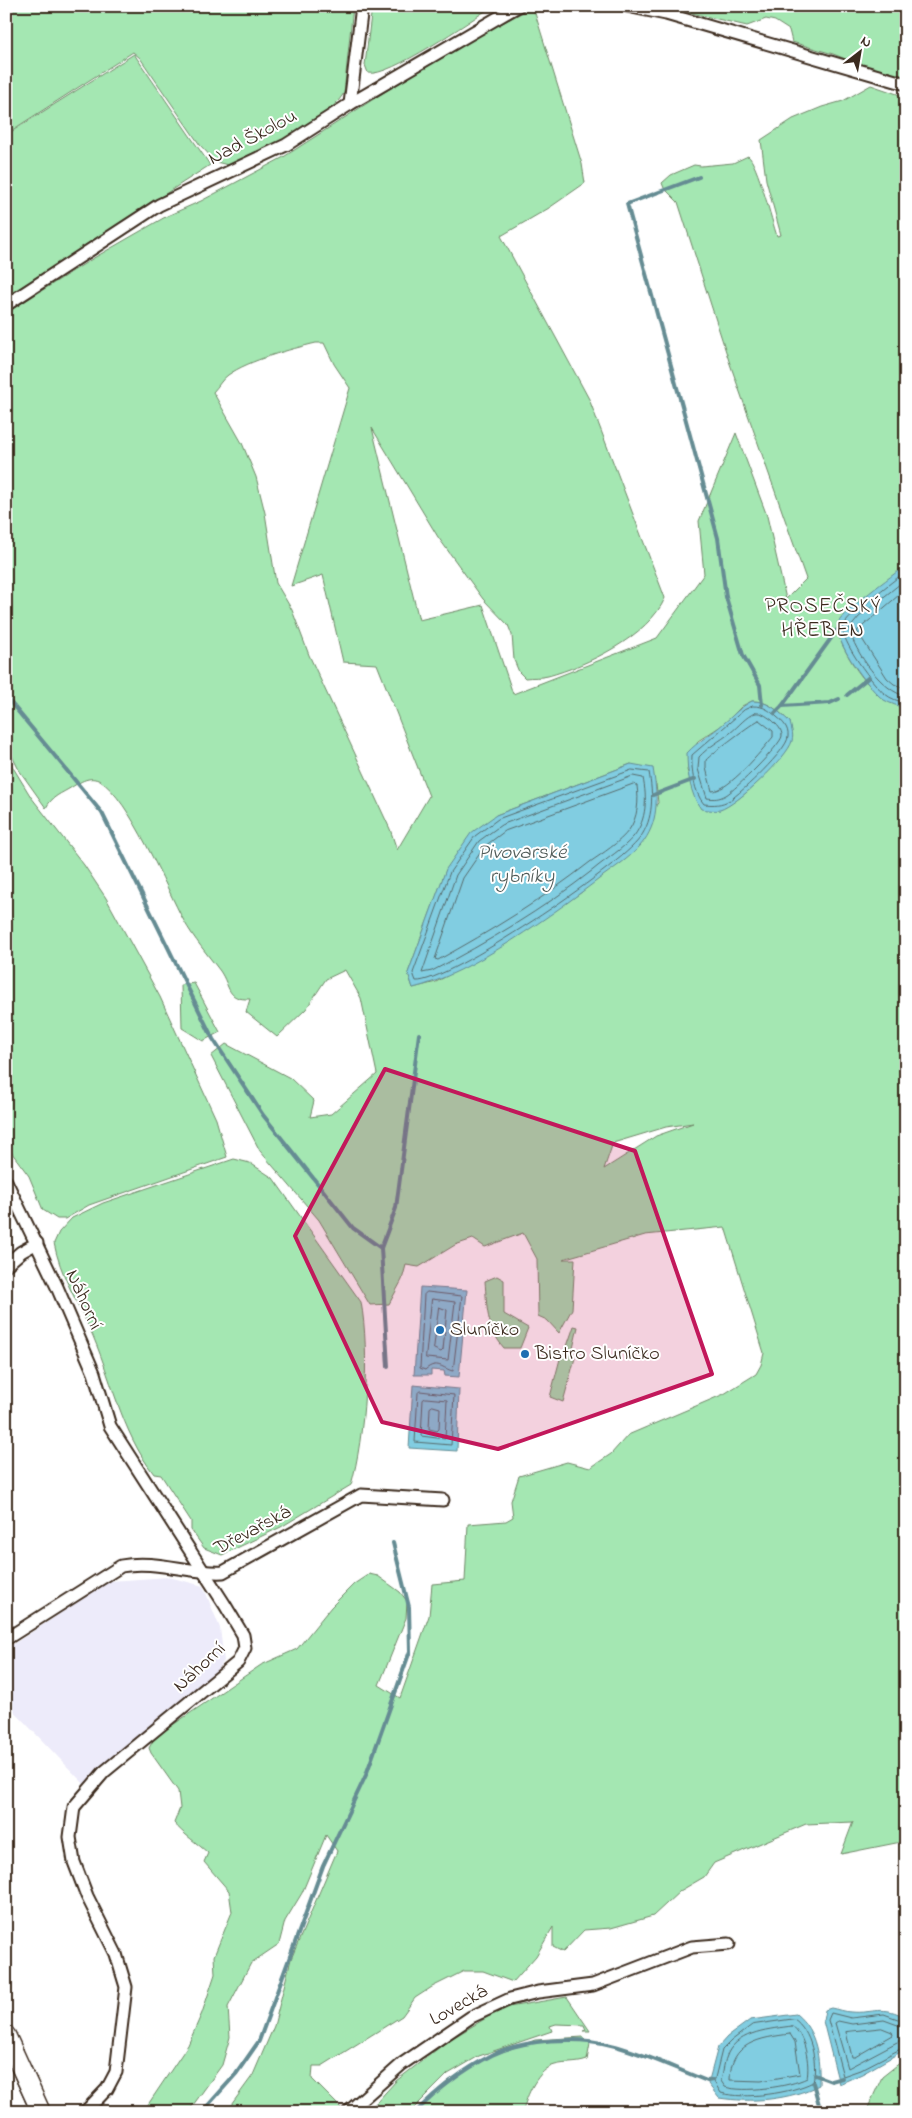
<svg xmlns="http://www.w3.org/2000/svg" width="912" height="2118" font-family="'Indie Flower',sans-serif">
<rect width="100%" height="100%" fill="#fff"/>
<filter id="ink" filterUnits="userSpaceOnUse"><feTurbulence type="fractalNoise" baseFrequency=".02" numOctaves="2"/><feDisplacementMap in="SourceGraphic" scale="10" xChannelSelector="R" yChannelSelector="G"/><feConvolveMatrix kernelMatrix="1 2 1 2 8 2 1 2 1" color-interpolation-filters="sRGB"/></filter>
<g filter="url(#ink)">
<polygon fill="#edebfa" points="169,1577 203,1586 220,1628 224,1661 208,1682 157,1720 84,1784 6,1703 6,1649 110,1581"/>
<g fill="#a4e7b2" stroke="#708868" fill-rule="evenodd">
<path d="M6,6H353L344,93C324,125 266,148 232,166L216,162L200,145L140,58L133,52L6,134Z"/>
<path d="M372,6H493C471,20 389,78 368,73L365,65Z"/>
<polygon points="662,6 906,6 906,83 833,54 792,42 789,30 775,21 766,19 747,26"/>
<path d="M529,9L534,10L582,164L585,183L549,208L501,236L589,399L665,598C649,636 586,666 548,676C541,678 532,677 525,678L519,672L514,660L512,635L508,625L483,599L438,537L372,428L419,620L483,605L513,694L657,638L704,574L699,521L736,433L767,516L786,599L806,579L729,361L678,202L664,188L662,183L671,175L694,165L701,166L733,163L748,156C757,162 772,222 777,236L781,235L766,180L761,140L793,119L822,107L843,101L871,85L906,97V565L838,622C839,630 839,639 843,646C855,671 877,702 906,708V1841L841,1854L853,1822L806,1824L714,1863L704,1877L680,1891L653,1916L611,1928L584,1930L563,1952L553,1947V1927L536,1956L513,1982L483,1971H464L432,1987L415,1998L402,2016L322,2066H313L312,2079L343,2110L340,2112H226L253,2075L274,2026L291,1959L337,1851L326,1835L302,1893L285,1921L279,1944L251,1963L228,2007L230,2037L222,2065L188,2112H143L188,2045L202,2013L215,1974L214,1956L232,1912L229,1891L204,1862L208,1853C196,1842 184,1835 174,1823L180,1808L178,1791L151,1753L149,1748L155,1737L261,1665L297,1649L331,1607L354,1584L369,1574L378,1576L400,1592L407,1601L406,1618L379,1685L400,1698L429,1616L432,1584L465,1581L468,1524L506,1521L513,1517L511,1501L519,1476L567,1462L590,1468L611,1454L628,1435L724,1394L756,1374L761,1365L764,1353L725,1227L645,1235L563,1259H575L572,1309L559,1333L547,1320L538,1316L537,1259L523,1233L485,1247L473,1239L455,1245L419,1267L406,1265L402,1280L389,1304L370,1305L319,1220L260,1151L211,1056L226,1044L290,1078L314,1101L310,1117L331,1114L377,1074L361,998L345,970L326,979L306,1009L277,1037L246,1012L250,999C226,1000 231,987 220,971C208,955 194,939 184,921C166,888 130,799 100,781C90,775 80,782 72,787C61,794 52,796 46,808L19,770L6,744V313L92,259L167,216L201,201L282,158L445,53ZM316,343H324L334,364L350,388L291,586L323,575L343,662L377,664L429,796L397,850L390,829L309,655L292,610L276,583L265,513L256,477L242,443L213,392C218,387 222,379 228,375C249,360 291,349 316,343ZM752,701C769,701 778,711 790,722L789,747C768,771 748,797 719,810L691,782L687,770L698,741L724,724L742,706ZM631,764L656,784L658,803L582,892L499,947L436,982L413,988L408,973L446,870L496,815ZM693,1123L656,1136L604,1169L613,1143L666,1127Z"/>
<polygon points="134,54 210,165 6,297 6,135"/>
<polygon points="6,756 31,797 84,865 106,898 160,997 216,1119 227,1157 89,1205 65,1219 57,1219 43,1210 29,1176 6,1145"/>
<polygon points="194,983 220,1032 203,1041 182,1028 181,985"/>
<path d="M234,1159L250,1163L273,1178L361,1302C370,1352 365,1436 351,1485L281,1527L222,1555L204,1548L191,1530V1521L161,1475L154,1474C121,1432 111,1375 89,1327C76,1299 60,1274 54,1243L59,1232L72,1218L103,1203Z"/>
<path d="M497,1276L504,1280V1314L528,1328L520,1348H504C486,1327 487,1307 485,1281Z"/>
<polygon points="574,1326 578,1327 571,1357 575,1358 563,1402 550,1397 561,1355 564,1355"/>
<polygon points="567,1997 590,2031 583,2031 586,2030 584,2025 556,2024 550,2026 552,2031 479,2056 448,2074 410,2112 363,2112 376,2103 396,2081 449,2040 503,2008"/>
<path d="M583,2037L590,2044L587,2060C576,2064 566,2062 555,2065C538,2069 526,2096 523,2112H415L448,2081L488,2057L535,2040Z"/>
<polygon points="906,2058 906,2112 866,2112 882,2077"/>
</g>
<g fill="#81cde1" stroke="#658c93">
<path d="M906,565V708C898,706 891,704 884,700C871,692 831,638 838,623C845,609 892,576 906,565Z"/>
<path d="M752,701C769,701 778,711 790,722C791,728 794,734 792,741C788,757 737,805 720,810C715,811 707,810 701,809C690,794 687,772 687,753C698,741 712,734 724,723C734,715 740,707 752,701Z"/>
<path d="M631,764L653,768C657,794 660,818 644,841C634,855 617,866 603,876C556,912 470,975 413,988L408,973L446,869L471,833L496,815Z"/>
<polygon points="420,1287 467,1290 459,1377 445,1376 444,1371 431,1370 431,1375 414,1375"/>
<polygon points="413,1385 459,1389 457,1451 409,1448"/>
<path d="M831,2008C837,2009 844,2012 851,2012C873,2014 884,2004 906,2018V2049L862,2074L839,2084L823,2021L825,2010Z"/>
<path d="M796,2014C817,2031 820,2059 819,2085C790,2100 751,2103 719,2098L708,2084L718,2047L727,2037L750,2020Z"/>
</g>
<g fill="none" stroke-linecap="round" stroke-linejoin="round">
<g stroke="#576b6c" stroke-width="1">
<path d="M906,571C895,580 845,617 843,627C840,640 874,686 885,694C891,699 898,701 906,703"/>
<path d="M906,579L859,617L849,629C855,652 882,692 906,696"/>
<polyline points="906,589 857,631 887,678 894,684 906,689"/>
<path d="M753,706C764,706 769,710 777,717C783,722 789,728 788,737C787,750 742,792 730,800C721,805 714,805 704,804C694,793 691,769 692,755L744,710Z"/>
<path d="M755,713C762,712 766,716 772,720C777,725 782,729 782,736C781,745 735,790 726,795C719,799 714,799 707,798L698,769L699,757C708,747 720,741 730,733C739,726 745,717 755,713Z"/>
<path d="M759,720L773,731V737C762,750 729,791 712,791L706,768V760C711,754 755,721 759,720Z"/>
<path d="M632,770L649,772C653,795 654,818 640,838C621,866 446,984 416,981L413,973L450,872L475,836L498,819Z"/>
<path d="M633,776L643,778C647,798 647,819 634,836C623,849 606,859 593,870C543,909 488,942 432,971L422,973L456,875L479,841L501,825Z"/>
<path d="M634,784L637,786C639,801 638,817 629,830C619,843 603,853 590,862C543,899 491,931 438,960L435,959L463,878L485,846L505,831Z"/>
<path d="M427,1292L462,1296L453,1371C443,1369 437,1359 425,1370L420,1368L424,1295Z"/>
<polygon points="432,1299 455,1302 448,1360 426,1358"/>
<polygon points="439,1307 447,1310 443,1350 441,1352 434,1349"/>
<polygon points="420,1391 454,1395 451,1445 415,1442 418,1393"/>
<polygon points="426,1398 447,1400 445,1439 421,1436 423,1400"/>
<polygon points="433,1406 440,1408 439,1429 437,1431 429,1429 430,1408"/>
<path d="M794,2019C811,2030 818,2063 813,2082C792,2093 745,2100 721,2093L714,2082L722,2050L731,2041L752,2025Z"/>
<polyline points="906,2022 884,2014 851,2018 831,2013 828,2020 843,2076 860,2070 906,2046"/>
<path d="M792,2026C805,2034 810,2064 807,2078C789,2087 744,2093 725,2087L721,2081C723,2072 724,2061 728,2053C739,2031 771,2029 792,2026Z"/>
<polygon points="882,2028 892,2032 893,2035 855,2057 852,2057 846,2032"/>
<polyline points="906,2028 884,2020 852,2024 838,2021 835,2023 848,2068 899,2041 906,2040"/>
<path d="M790,2034L795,2042L800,2074L761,2081L730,2080C730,2042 760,2038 790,2034Z"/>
</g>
<g stroke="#658c93" stroke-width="4">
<polyline points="699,177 627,204 718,538 726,597 743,655 760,685 762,705"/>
<polyline points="847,695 869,677"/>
<polyline points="6,697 102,813 213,1039 263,1115 353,1228 381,1248"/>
<polyline points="782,706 837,630 842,629"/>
<polyline points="775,713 782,706 830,703 839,699"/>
<polyline points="653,795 695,779"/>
<polyline points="388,1367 381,1248 396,1208 419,1034"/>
<polyline points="815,2075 831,2081 842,2078"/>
<polyline points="813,2083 821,2112"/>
<polyline points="202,2112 236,2074 259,2041 323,1866 366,1775 410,1651 409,1607 393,1543"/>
<path d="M416,2112C437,2090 465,2069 492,2055C523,2039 578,2036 611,2045C644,2053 676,2069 707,2081L713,2080"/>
</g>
<defs>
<g id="minor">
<polyline points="627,6 666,14 906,84"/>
<polyline points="350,104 362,6"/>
<polyline points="6,305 159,205 286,145 350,104 518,6"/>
<polyline points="6,1181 57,1287 94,1373 110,1426 225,1605 243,1635 245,1648 238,1662 104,1772 74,1807 70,1837 74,1862 87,1896 116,1954 126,1987 116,2072 107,2089 85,2112"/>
<polyline points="6,1265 21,1252 37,1243"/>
<path d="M6,1639L121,1566C155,1559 189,1574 223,1572L361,1495L443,1500"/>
<polyline points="348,2112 402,2064 471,2017 510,1999 538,1992 593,1985 692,1947 729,1944"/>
</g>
<polyline id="primary" points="6,2035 41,2112"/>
</defs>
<use href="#minor" stroke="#3b2a1e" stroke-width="15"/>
<use href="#primary" stroke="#3b2a1e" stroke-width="21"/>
<use href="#minor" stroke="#fff" stroke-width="11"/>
<use href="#primary" stroke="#fff" stroke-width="18"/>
<polyline stroke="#3b2a1e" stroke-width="1" points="6,2059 30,2112"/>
</g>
</g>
<path fill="#c2185b" fill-opacity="0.2" stroke="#c2185b" stroke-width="4" stroke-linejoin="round" d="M385,1069L635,1151L712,1374L498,1449L382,1422L295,1236Z"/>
<g fill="#1f6fb2" stroke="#fff" stroke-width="2">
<circle cx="440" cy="1330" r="5"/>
<circle cx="525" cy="1354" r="5"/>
</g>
<g text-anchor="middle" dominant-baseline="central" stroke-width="4" stroke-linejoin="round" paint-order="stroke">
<g font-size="20" fill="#3b2a1e" stroke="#fff">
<text transform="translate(253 138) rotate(-28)">Nad Školou</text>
<text transform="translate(83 1300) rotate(66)">Náhorní</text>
<text transform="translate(253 1531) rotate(-28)">Dřevařská</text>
<text transform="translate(200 1668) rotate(-43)">Náhorní</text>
<text transform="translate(459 2006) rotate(-30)">Lovecká</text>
</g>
<g font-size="20" fill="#3b2a1e" stroke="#fff" text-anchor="start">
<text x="450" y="1330">Sluníčko</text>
<text x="535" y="1354">Bistro Sluníčko</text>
</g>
<g font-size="21" letter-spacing="1" fill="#3b2a1e" stroke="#fff">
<text x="823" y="607">PROSEČSKÝ<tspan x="823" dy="24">HŘEBEN</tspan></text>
</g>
<g font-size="21" font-style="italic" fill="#505b58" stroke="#fff">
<text x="522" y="853">Pivovarské<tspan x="522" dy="24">rybníky</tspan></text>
</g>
</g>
<rect width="912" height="2118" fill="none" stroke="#fff" stroke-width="25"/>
<rect x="12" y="12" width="887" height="2093" fill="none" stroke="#3b2a1e" stroke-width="2" filter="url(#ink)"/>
<g transform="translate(860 52) rotate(31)" stroke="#ffffff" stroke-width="4" paint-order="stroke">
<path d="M0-4L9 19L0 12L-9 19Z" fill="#3b2a1e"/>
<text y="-8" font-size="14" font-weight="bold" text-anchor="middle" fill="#3b2a1e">N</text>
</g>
</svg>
